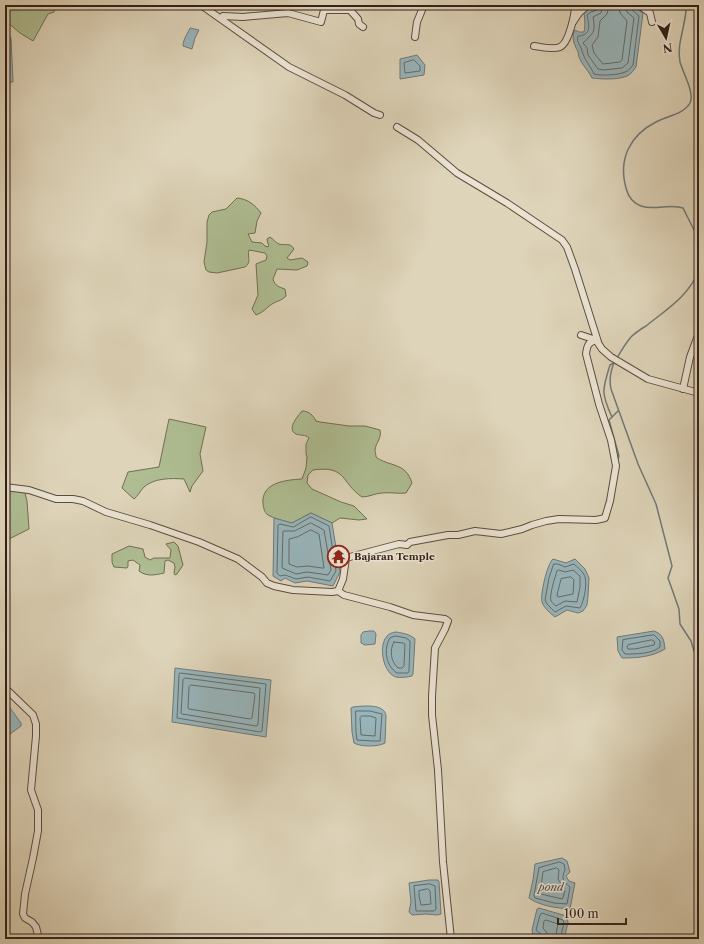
<svg xmlns="http://www.w3.org/2000/svg" width="704" height="944" font-family="'Libre Caslon Text',serif">
<rect width="100%" height="100%" fill="#ded4b9"/>
<filter id="stains"><feTurbulence type="fractalNoise" baseFrequency=".005" numOctaves="4"/><feColorMatrix values="0 0 0 0 .2 0 0 0 0 .09 0 0 0 0 .02 0 0 0 .5 -.17"/></filter>
<radialGradient id="worn" r=".72"><stop offset=".6" stop-color="#630" stop-opacity="0"/><stop offset="1" stop-color="#630" stop-opacity=".3"/></radialGradient>
<g fill="#aebd92" stroke="#706e54">
<polygon points="9,5 56,5 54,12 48,14 33,41 20,33 6,21"/>
<path d="M237,198C248,199 255,205 261,213L257,221L255,233L248,234L252,242L262,243L265,246L268,247L269,245L268,244L267,239L270,237C273,239 276,243 279,244C285,246 290,242 294,249L287,258L290,260L302,258L308,262L307,266L297,270L277,269L273,279C275,286 279,287 285,289L286,296C281,301 277,301 272,304C266,308 264,312 256,315L252,309L258,295L256,264L266,260L267,256L265,253L249,250C247,257 252,262 245,267L217,273L209,272L206,270L204,262L207,242V222L209,215L212,212L226,209Z"/>
<path d="M302,411C309,411 313,415 316,421L320,422L349,426H365L380,430C382,438 376,442 375,450C375,452 376,454 376,457C389,467 406,462 412,483L406,493C398,494 390,492 382,493C376,493 369,497 362,497C341,483 347,465 313,470L308,475L307,483L312,489L341,502L354,506L367,519L359,520L340,518L332,523L311,513L292,523C284,521 275,519 268,515C264,512 264,509 263,504C261,482 286,480 302,479L306,468L307,457L306,454V444L309,438C305,434 301,436 296,434C286,429 298,416 302,411Z"/>
<path d="M169,419L206,427L200,454L203,471L192,486L190,492L184,479C171,478 154,478 144,487C140,491 138,496 134,499L122,488L128,472L159,467Z"/>
<polygon points="5,488 25,493 27,501 29,529 5,541"/>
<path d="M174,542L178,546L183,565L177,574L175,575L174,573L175,567L174,563L168,560L165,561L164,573C155,575 147,577 139,571L140,565L133,560L128,561V566L127,568L114,567L112,562V554L129,546L143,549L145,557L150,560L154,558H170L171,550L166,544Z"/>
</g>
<g fill="#98b5bb" stroke="#707979">
<path d="M602,5H630L643,13L636,67C633,71 630,76 624,77C615,80 601,79 592,78C588,69 578,62 578,51L577,50C574,44 571,36 575,30L579,32H584C588,12 575,11 602,5Z"/>
<path d="M190,28L199,30L195,38L192,49L183,46C183,39 188,33 190,28Z"/>
<polygon points="5,30 11,38 13,82 5,82"/>
<polygon points="417,55 425,65 424,75 400,79 400,59"/>
<polygon points="311,513 332,523 340,572 333,586 307,581 295,583 285,578 281,581 273,576 274,518 292,523"/>
<path d="M553,559L566,563L575,559L585,569L589,578L588,596L587,605L583,611L578,613L567,610L555,617C550,613 544,608 542,602C540,595 547,564 553,559Z"/>
<polygon points="369,631 374,631 376,634 375,644 365,645 361,643 361,635 363,632"/>
<path d="M654,631C663,634 664,640 665,649C652,657 637,658 622,658L618,651L617,637Z"/>
<path d="M396,632C402,633 410,634 415,639L413,674L412,676C408,677 401,678 396,677C381,673 375,633 396,632Z"/>
<polygon points="175,668 271,680 266,737 172,722"/>
<polygon points="5,701 21,723 21,726 10,734 5,741"/>
<path d="M353,707C362,706 385,703 386,716L385,743C378,747 361,747 354,743L352,732L351,708Z"/>
<path d="M562,858L567,861L570,872L566,876L569,881L575,883L570,909C557,908 540,906 529,898L533,880L535,864Z"/>
<polygon points="429,880 438,880 439,882 441,914 437,915 426,914 412,915 409,912 411,902 409,883"/>
<polygon points="539,908 563,915 567,918 568,922 565,936 563,939 548,939 533,935 532,930 537,909"/>
</g>
<g fill="none" stroke-linecap="round" stroke-linejoin="round">
<g stroke="#666a69" stroke-width="1">
<path d="M598,5L597,10L591,12L587,15C589,25 592,35 578,36C576,43 581,45 582,51C585,61 590,65 594,74C601,76 619,75 625,72C629,71 630,68 633,65L639,16L631,9L630,5"/>
<path d="M603,5L601,13L593,17C596,33 593,33 583,43L587,48L588,55L598,69L603,70L622,68L628,63L634,18L627,12L625,5"/>
<polyline points="609,5 607,14 600,21 598,37 592,45 594,53 603,64 620,62 622,60 627,21 620,13 619,5"/>
<polyline points="5,37 7,39 9,76 8,78 5,78"/>
<polygon points="414,60 420,66 420,71 405,73 404,63"/>
<polygon points="311,517 329,526 336,571 330,581 308,577 296,579 285,575 280,576 277,573 278,525 280,524 293,527"/>
<polygon points="311,523 324,530 331,570 328,575 307,572 296,574 282,568 283,531 294,531"/>
<polygon points="311,530 319,534 324,568 322,568 308,566 297,567 289,564 289,539 297,537"/>
<path d="M554,564H558L565,567L574,564C577,567 581,570 583,573C589,580 584,601 580,608L566,606L555,612L547,604L545,600L549,578Z"/>
<path d="M559,570L565,572L573,570L580,576V587L577,602L565,601L556,606C554,604 552,603 551,601C549,596 555,577 557,571Z"/>
<polygon points="571,577 574,580 573,594 558,597 557,595 561,579"/>
<path d="M654,635L660,641V647C652,654 636,654 625,654L622,650L623,640Z"/>
<path d="M396,636L406,638L410,641L409,671L408,673H397C386,666 383,649 390,638Z"/>
<polygon points="652,640 655,642 654,645 635,649 628,649 627,647 628,645"/>
<path d="M394,642L403,643L405,644L404,666L402,668H398C391,662 389,650 394,642Z"/>
<polygon points="180,673 266,684 262,731 260,732 177,718 179,675"/>
<polygon points="185,678 260,688 258,725 256,726 182,714 181,713 183,680"/>
<polygon points="191,685 254,693 255,695 252,718 250,719 189,709 188,708 189,687"/>
<polygon points="356,711 370,711 382,714 380,741 373,741 357,740 356,732"/>
<polygon points="362,716 370,716 376,718 375,736 361,735 360,718"/>
<path d="M560,862L564,864L565,870C561,879 563,881 570,887L567,904L554,903L535,898L534,895L539,868Z"/>
<polygon points="557,868 559,870 558,879 565,890 563,898 562,899 541,894 540,893 543,872"/>
<polygon points="430,884 435,886 436,909 434,911 416,911 414,886"/>
<polygon points="428,889 430,891 431,904 421,905 419,896 419,891"/>
<polyline points="543,939 542,935 536,930 540,915 542,913 563,920 564,923 560,939"/>
<polyline points="548,939 547,933 543,928 544,921 546,920 558,924 555,939"/>
</g>
<g stroke="#707979" stroke-width="1.5">
<path d="M686,5C687,24 676,43 680,62C683,73 695,93 690,103C684,114 667,116 656,122C630,135 618,159 626,188C628,196 633,203 641,206C655,211 670,203 683,208L695,232L699,247"/>
<path d="M617,358C621,351 625,344 631,337C635,333 641,329 646,326C667,309 689,296 699,270"/>
<path d="M615,361C610,371 609,379 611,389L638,464L656,504L672,566L668,578L679,609L680,624L691,641L694,651L699,657"/>
<path d="M612,417C601,393 602,390 610,365L614,363"/>
<polyline points="618,459 619,456 609,420 618,411"/>
</g>
<defs>
<g id="minor">
<polyline points="201,5 289,67 345,95 374,113 380,115"/>
<polyline points="639,5 650,13 652,22"/>
<polyline points="223,16 243,17 288,13 321,22 324,10 350,10 358,19 359,24 363,27"/>
<polyline points="573,22 579,13 588,5"/>
<polyline points="415,37 417,22 424,5"/>
<path d="M534,46C542,47 553,50 560,47C569,43 575,14 575,5"/>
<polyline points="397,127 418,140 457,173 507,203 562,240 567,247 575,269 598,342"/>
<polyline points="581,335 596,340 602,349 611,357 648,379 699,393"/>
<polyline points="683,389 690,357 699,333"/>
<polyline points="5,487 29,490 56,499 73,499 83,501 106,512 150,525 199,542 238,559 262,577 267,583 274,586 293,590 332,592 338,591 344,595 390,607 413,615 445,619 448,621 445,629 435,648 432,696 432,715 438,770 443,862 451,939"/>
<path d="M338,591L343,579L346,558L399,544L407,545L410,542L448,535H458L475,531L501,534L522,529L532,525L546,521L559,519L596,520L605,518L610,501L616,466L611,440L599,404L586,354C587,346 588,342 596,340"/>
<polyline points="5,688 33,715 36,724 36,736 31,790 38,810 38,831 33,858 25,894 23,914 25,918 32,922 36,927 39,939"/>
</g>
</defs>
<use href="#minor" stroke="#5e4c40" stroke-width="8"/>
<use href="#minor" stroke="#eae3d2" stroke-width="6"/>
</g>
<defs>
<symbol id="temple-ring" viewBox="-11 -11 22 22"><circle r="9.5" fill="#eae3d2" stroke="#8f2418" stroke-width="1.5"/><path d="M0-6L5-2H3V0L6.5 2.5H4V6H1.5V3h-3V6H-4V2.5H-6.5L-3 0V-2H-5Z" fill="#8f2418"/></symbol>
</defs>
<g fill-rule="evenodd">
<use href="#temple-ring" x="326" y="544" width="25" height="25"/>
</g>
<g text-anchor="middle" dominant-baseline="central" stroke-width="3" stroke-linejoin="round" paint-order="stroke">
<g font-size="10" font-weight="bold" fill="#331f17" stroke="#eae3d2" text-anchor="start">
<text x="354" y="556">Bajaran Temple</text>
</g>
<g font-size="11" font-style="italic" fill="#514c48" stroke="#eae3d2">
<text x="551" y="887">pond</text>
</g>
</g>
<rect width="704" height="944" fill="none" stroke="#ded4b9" stroke-width="20"/>
<rect x="6" y="6" width="692" height="932" fill="none" stroke="#331f17" stroke-width="2"/>
<rect x="10" y="10" width="684" height="924" fill="none" stroke="#331f17"/>
<g transform="translate(666 38) rotate(171)" stroke="#eae3d2" stroke-width="3" paint-order="stroke">
<path d="M0-3L7 15L0 10L-7 15Z" fill="#331f17"/>
<text y="-6" font-size="11" font-weight="bold" text-anchor="middle" fill="#331f17">N</text>
</g>
<path d="M558 918v6h68v-6" fill="none" stroke="#331f17" stroke-width="2"/>
<text x="564" y="918" font-size="12" fill="#331f17" stroke="#eae3d2" stroke-width="3" paint-order="stroke">100 m</text>
<rect width="100%" height="100%" filter="url(#stains)"/>
<rect width="100%" height="100%" fill="url(#worn)"/>
</svg>
